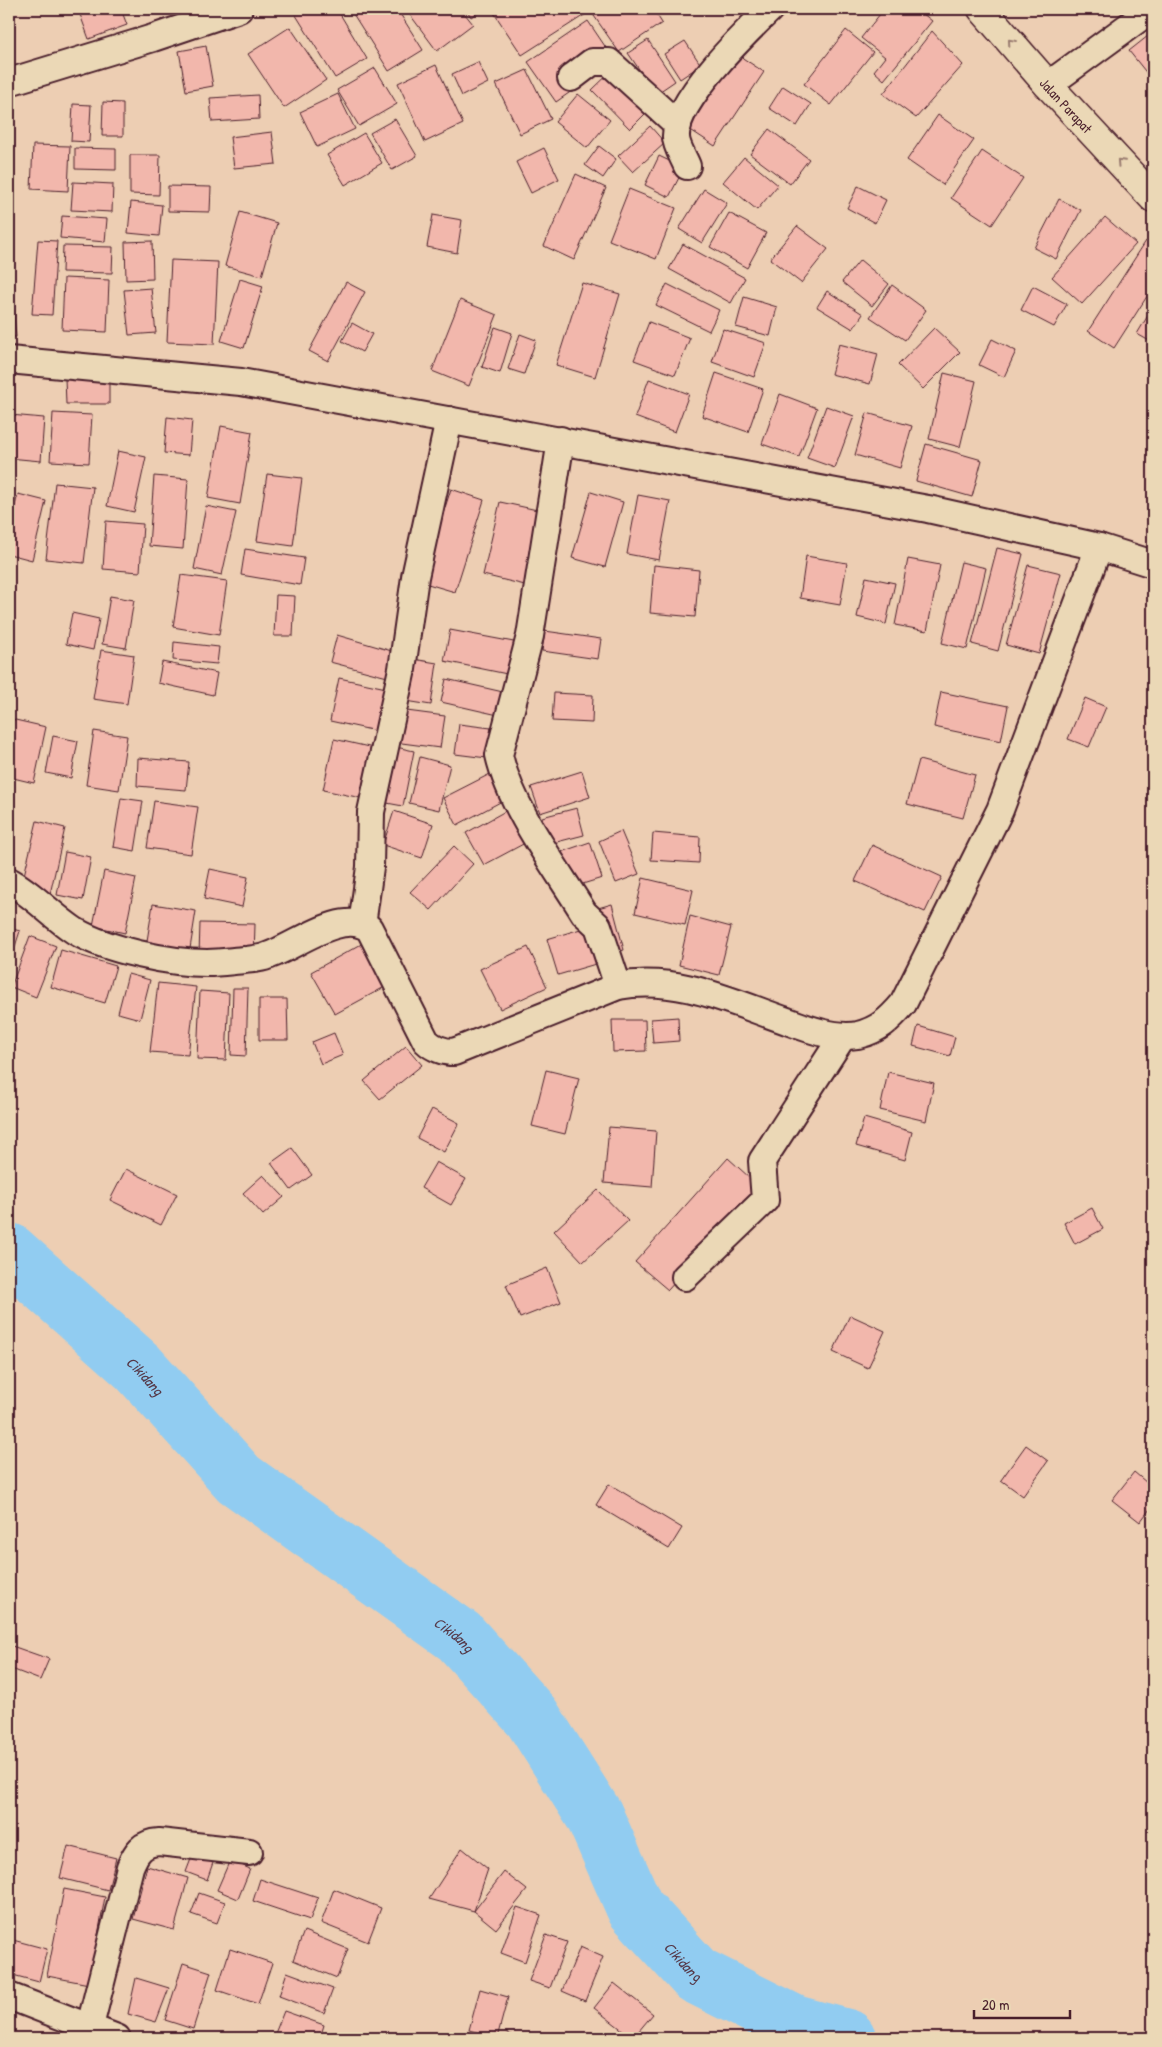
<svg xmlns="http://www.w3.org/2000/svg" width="1162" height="2047" font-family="'Patrick Hand',sans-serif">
<rect width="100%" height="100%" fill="#edceb3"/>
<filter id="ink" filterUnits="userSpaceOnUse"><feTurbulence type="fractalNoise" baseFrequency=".02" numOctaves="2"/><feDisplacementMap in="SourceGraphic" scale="10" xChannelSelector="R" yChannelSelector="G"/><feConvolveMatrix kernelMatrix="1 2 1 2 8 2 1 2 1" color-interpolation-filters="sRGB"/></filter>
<g filter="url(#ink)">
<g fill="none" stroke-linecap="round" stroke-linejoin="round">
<path stroke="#91ccf1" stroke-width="58" id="s1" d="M9,1252L138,1367L239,1479L460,1637L532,1717L594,1815L635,1908L696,1975L794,2024L847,2038"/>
</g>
<g fill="#f2b7ac" stroke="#4a1f2b">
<polygon points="78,9 121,9 127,25 89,39"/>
<polygon points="299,9 337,9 367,59 335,78 294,12"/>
<polygon points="350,9 397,9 423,50 389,71"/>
<polygon points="412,9 461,9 473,24 437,51 408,12"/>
<polygon points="466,9 484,9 471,17"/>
<polygon points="501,9 583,9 586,14 522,55 494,13"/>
<polygon points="598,9 653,9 662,23 619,52 592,13"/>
<polygon points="884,9 917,9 932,21 884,80 874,71 885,57 861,38"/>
<polygon points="588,21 615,61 556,102 528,62"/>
<polygon points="290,27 326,80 284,108 248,54"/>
<polygon points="846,30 873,52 831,105 804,84"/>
<polygon points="932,31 963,65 916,118 883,94"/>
<polygon points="1153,32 1153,81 1129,51"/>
<polygon points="648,40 675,81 656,94 628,53"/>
<polygon points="685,41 701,65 680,79 664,54"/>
<polygon points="206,46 213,86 186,91 179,51"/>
<polygon points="732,51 764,72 715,146 683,125"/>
<polygon points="478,62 488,83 462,96 452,74"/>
<polygon points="619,64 656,103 630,129 592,90"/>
<polygon points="436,65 463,124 425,142 398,83"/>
<polygon points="375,68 397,104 359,126 337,90"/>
<polygon points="527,70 551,119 520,134 496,84"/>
<polygon points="783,86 811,104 797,126 769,108"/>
<polygon points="338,94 355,129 317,147 300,112"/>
<polygon points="578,94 610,120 587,148 555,122"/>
<polygon points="258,95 259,119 212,122 210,98"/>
<polygon points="103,102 123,103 123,136 102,136"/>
<polygon points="73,104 91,105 89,142 71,141"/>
<polygon points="938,115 974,140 943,185 907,160"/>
<polygon points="395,119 417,156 392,170 370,133"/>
<polygon points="650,126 665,143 633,172 618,156"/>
<polygon points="769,129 809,159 790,184 750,154"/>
<polygon points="272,132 276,164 234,168 230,137"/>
<polygon points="364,133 382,163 345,185 327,155"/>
<polygon points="33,145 70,146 68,191 31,189"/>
<polygon points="599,146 616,159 603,178 585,165"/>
<polygon points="75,148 116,149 116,170 75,169"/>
<polygon points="544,148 559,179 531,193 516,162"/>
<polygon points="982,151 1023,178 992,225 951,198"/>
<polygon points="130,155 160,155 159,195 130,194"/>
<polygon points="659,156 684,168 669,197 645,185"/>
<polygon points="744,157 778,185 757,210 723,182"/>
<polygon points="576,174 606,188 574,260 544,246"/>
<polygon points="73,182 113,184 112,212 71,210"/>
<polygon points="168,186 211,187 210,212 168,211"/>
<polygon points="858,186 886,200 875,223 847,208"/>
<polygon points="629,189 676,208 656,259 609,240"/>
<polygon points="704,189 727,203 702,243 679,229"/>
<polygon points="1059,199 1081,210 1056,259 1034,248"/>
<polygon points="131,202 162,205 159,236 128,233"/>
<polygon points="240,212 277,223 262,276 225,266"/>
<polygon points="729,213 766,233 747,268 710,247"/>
<polygon points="433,215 462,220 457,253 427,247"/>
<polygon points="62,216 107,219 105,242 60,238"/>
<polygon points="1105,217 1136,244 1082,304 1052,277"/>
<polygon points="797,226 828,249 801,283 770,259"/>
<polygon points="38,240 57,241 52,315 32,314"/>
<polygon points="152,241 153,279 126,280 125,242"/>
<polygon points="1146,241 1153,245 1153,287 1114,348 1088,331"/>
<polygon points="683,244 745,278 731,303 669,269"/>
<polygon points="63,246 113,247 112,273 62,272"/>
<polygon points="171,260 218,262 214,344 167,342"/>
<polygon points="860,260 889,284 872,306 842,282"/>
<polygon points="64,278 109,280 107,332 62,330"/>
<polygon points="240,279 263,286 244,348 221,341"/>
<polygon points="9,281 11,281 16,337 9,337"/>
<polygon points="346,282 365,292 328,361 309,351"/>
<polygon points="582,283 620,294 595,377 556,365"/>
<polygon points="667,284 719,310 709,331 656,305"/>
<polygon points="892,285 926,310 905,340 870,317"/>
<polygon points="1033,286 1067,304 1054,327 1021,310"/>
<polygon points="151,288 156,333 129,335 124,290"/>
<polygon points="827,291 863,314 853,329 817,307"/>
<polygon points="744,297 777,307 770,336 736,327"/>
<polygon points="460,300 497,315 469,386 432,371"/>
<polygon points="1153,307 1153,343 1137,334"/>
<polygon points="649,322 690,338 675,375 634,360"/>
<polygon points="352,323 372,334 362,352 342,341"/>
<polygon points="495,327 512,333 500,373 482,367"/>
<polygon points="934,328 960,352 923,389 898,365"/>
<polygon points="723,329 766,343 754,377 712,362"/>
<polygon points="520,334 536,340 524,374 508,369"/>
<polygon points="992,339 1016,351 1004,377 979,365"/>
<polygon points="839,344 878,354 870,384 831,374"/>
<polygon points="716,373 763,389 748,432 702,416"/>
<polygon points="944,373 976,381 960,447 929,439"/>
<polygon points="65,378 109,378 109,404 66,404"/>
<polygon points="649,379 689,394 675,432 635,417"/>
<polygon points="780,394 817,408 799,457 762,444"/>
<polygon points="826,406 854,416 835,468 807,458"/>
<polygon points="53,413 92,415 89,463 50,461"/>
<polygon points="867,413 912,426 900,468 855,455"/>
<polygon points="10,415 44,418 41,461 9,458"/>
<polygon points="167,417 192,420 189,455 164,453"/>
<polygon points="221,426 252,432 240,504 208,498"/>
<polygon points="926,444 982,460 972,497 916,481"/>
<polygon points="118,451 146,457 134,512 107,506"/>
<polygon points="267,474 302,478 293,546 257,541"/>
<polygon points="154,476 188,479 183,549 149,546"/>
<polygon points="55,483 93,487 84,563 46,559"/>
<polygon points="451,489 484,500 455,592 421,582"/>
<polygon points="591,492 623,502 605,567 572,558"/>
<polygon points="18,494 46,501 32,560 9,554 9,529"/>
<polygon points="638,495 670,501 659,560 627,554"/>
<polygon points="500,502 542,511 525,585 483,575"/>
<polygon points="206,506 236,512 222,575 194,569"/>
<polygon points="106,521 143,524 140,572 103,569"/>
<polygon points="997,548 1023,554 998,651 972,644"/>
<polygon points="245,549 304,558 300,585 241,575"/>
<polygon points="806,556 847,563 840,605 800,598"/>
<polygon points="908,559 940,565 927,631 895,625"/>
<polygon points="961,562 986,568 967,649 942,643"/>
<polygon points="654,565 699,570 695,617 650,613"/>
<polygon points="1028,565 1061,573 1039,654 1006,645"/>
<polygon points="181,575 227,581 219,635 173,627"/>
<polygon points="866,577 895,583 886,624 857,617"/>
<polygon points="276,595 295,596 293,636 274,636"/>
<polygon points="110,596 134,600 126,648 102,644"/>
<polygon points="72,613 99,619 93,650 66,644"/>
<polygon points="450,630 519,643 512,675 444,661"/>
<polygon points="545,631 601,639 598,659 542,651"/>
<polygon points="337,635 402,654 395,679 330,662"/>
<polygon points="174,642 219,647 217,664 173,660"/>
<polygon points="101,650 134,655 127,704 93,699"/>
<polygon points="413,659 437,663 431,705 406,701"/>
<polygon points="162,662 217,673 213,695 158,683"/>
<polygon points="339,678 391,689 381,732 330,721"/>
<polygon points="446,679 503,692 498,715 441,702"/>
<polygon points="941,692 1008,706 1001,741 934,727"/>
<polygon points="554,693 593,695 592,723 552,721"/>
<polygon points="1085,698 1106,707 1089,747 1068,739"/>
<polygon points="399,710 445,716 440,748 394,742"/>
<polygon points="11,719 46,727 34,783 9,777 9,729"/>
<polygon points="459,724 491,728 487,758 455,754"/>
<polygon points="94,731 127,736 119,790 86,785"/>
<polygon points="53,736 78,741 71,778 46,773"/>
<polygon points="334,739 382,750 371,800 323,790"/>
<polygon points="387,745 414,751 403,806 376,801"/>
<polygon points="420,757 450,765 439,810 409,803"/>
<polygon points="138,758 189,762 186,790 137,786"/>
<polygon points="919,760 975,775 963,818 907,804"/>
<polygon points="582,771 590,797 540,813 531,787"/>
<polygon points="492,773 506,799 457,825 443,798"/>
<polygon points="121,798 143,801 135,851 113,847"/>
<polygon points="154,801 198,807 191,854 147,848"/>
<polygon points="577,808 584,835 549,844 542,817"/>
<polygon points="509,809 527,842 484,865 466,833"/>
<polygon points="394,811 433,824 422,858 383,845"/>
<polygon points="37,821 65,828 50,894 21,888"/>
<polygon points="621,831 639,874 616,883 599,841"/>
<polygon points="653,833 700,837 699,863 651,860"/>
<polygon points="590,842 602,878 573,887 561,852"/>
<polygon points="872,845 942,877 925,912 855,881"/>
<polygon points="454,846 473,864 431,910 410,892"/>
<polygon points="65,852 91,857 83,900 57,895"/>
<polygon points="210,869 248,877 242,907 204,899"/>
<polygon points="104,871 136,878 125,933 93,926"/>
<polygon points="643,878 693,890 685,925 635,913"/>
<polygon points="153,904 196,911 189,955 146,947"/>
<polygon points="612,904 624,950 609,954 598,908"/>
<polygon points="690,916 731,927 719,975 679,965"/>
<polygon points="200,923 255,924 254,958 199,956"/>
<polygon points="594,925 606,961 558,975 547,939"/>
<polygon points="9,928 20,931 10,962 9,962"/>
<polygon points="30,936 56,946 36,997 11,987"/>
<polygon points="367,941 392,983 335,1014 311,972"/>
<polygon points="528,947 547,987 500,1009 480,969"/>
<polygon points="61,950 116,966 105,1003 51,987"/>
<polygon points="128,974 150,980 140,1019 118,1013"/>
<polygon points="158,983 196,987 188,1055 150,1052"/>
<polygon points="233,988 248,988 246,1056 231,1055"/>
<polygon points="200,991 229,993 226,1060 197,1059"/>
<polygon points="259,999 287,999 288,1040 259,1040"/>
<polygon points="678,1017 679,1041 653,1043 651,1019"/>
<polygon points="612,1020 645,1020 646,1051 613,1052"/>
<polygon points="918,1026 955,1037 950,1056 913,1046"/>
<polygon points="334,1033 343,1055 321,1064 312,1042"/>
<polygon points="406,1046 422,1065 380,1099 364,1081"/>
<polygon points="546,1070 579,1078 565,1134 532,1126"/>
<polygon points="888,1072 934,1083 926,1121 880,1110"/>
<polygon points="432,1109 459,1123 444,1152 417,1138"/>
<polygon points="864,1118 912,1132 905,1160 856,1146"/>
<polygon points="609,1127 656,1131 652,1187 604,1183"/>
<polygon points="292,1148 312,1175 291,1190 271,1163"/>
<polygon points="728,1158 760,1187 668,1290 635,1262"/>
<polygon points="436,1162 466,1179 451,1205 421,1188"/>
<polygon points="126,1169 177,1194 161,1225 110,1200"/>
<polygon points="263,1175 284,1197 263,1215 243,1193"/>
<polygon points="598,1190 628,1221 583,1262 554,1231"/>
<polygon points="1092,1208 1103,1229 1075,1244 1064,1223"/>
<polygon points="547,1268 561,1302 520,1318 506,1285"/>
<polygon points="850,1315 885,1331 868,1368 833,1352"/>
<polygon points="1026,1445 1048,1461 1023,1496 1001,1480"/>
<polygon points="1134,1472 1153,1488 1153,1505 1140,1522 1112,1500"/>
<polygon points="609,1484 682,1528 669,1549 596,1505"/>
<polygon points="12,1646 49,1659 40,1680 9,1668 9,1654"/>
<polygon points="68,1846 116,1858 108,1890 60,1878"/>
<polygon points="196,1846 216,1854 207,1880 186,1872"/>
<polygon points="462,1848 488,1869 474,1911 429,1899"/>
<polygon points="230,1860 250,1869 238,1899 217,1890"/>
<polygon points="147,1866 188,1878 174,1930 133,1919"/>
<polygon points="504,1872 527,1890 496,1929 474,1911"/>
<polygon points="260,1879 318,1898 310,1920 253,1901"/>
<polygon points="64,1889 105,1897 89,1984 47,1976"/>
<polygon points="334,1889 381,1908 368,1942 321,1923"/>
<polygon points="199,1893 225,1902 217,1923 191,1914"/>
<polygon points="517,1907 541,1915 525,1962 501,1953"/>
<polygon points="304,1931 348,1949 337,1978 293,1960"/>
<polygon points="546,1935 567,1942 550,1988 529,1981"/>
<polygon points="9,1939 47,1949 39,1982 9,1974"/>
<polygon points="580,1947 603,1957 585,2001 562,1991"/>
<polygon points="230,1949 272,1963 258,2004 217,1990"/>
<polygon points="183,1963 211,1972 193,2029 165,2020"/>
<polygon points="287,1972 333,1989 324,2013 279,1996"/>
<polygon points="136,1978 169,1988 156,2022 128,2014"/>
<polygon points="614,1983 653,2014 633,2038 594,2008"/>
<polygon points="480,1989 508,1997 497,2038 469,2030"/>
<polygon points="284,2011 324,2025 320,2038 274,2036"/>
<polygon points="508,2034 519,2038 506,2038"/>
</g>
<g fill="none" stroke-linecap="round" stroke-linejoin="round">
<defs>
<g id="street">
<polyline points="571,78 592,62 609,62 678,125"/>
<polyline points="9,82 153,38 239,9"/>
<polyline points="1048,85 1152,9"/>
<path d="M687,166C684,158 676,146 676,137C674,102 745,33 770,9"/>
<polyline points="9,360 241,382 928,509 1099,547 1153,564"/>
<path d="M561,440L530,636L499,755C511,808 555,866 584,913L598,926L618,986"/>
<path d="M9,881C33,894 52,916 75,931C107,950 170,963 207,963C220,963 232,961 245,960C252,959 260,959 267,956C295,947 341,909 369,928L426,1041C433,1048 444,1052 454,1052L618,986C678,975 732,1002 787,1021C808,1029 835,1039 858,1035C879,1030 890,1019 903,1004L1000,810L1099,547"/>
<polyline points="362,925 370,867 371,812 402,669 415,577 449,420"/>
<polyline points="685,1277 765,1200 762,1161 843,1036"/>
<polyline points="9,1996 117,2038"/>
<path d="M87,2038L130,1867C136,1852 142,1843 159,1842L249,1852"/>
</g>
<g id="secondary">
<path id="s2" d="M982,9L1048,85L1153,198"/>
</g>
</defs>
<use href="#street" stroke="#4a1f2b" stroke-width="30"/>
<use href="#secondary" stroke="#4a1f2b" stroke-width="31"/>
<use href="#street" stroke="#ebd8b6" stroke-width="26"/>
<use href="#secondary" stroke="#ebd8b6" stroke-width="28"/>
</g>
<defs><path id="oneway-chevron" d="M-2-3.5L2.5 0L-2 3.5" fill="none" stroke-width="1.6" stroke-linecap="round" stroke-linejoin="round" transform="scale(1.25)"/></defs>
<g stroke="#9a7c70">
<use href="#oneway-chevron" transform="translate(1011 42) rotate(-131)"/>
<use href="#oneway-chevron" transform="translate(1120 162) rotate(-133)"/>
</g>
</g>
<g text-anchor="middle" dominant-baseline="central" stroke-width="4.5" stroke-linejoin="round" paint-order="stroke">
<g font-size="14" fill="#4a1f2b" stroke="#ebd8b6">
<text stroke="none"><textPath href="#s2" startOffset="128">Jalan Parapat</textPath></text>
</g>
<g font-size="15" font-style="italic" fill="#553949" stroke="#ebd8b6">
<text stroke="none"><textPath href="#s1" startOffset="184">Cikidang</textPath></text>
<text stroke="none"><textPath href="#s1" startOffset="589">Cikidang</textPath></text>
<text stroke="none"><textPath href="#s1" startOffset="992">Cikidang</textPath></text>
</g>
</g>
<rect width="1162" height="2047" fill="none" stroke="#ebd8b6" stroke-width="30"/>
<rect x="15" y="15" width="1132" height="2017" fill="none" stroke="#4a1f2b" stroke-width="2" filter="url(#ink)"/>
<path d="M974 2010v8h96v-8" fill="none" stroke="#4a1f2b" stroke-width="2.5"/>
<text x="982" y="2010" font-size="15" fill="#4a1f2b" stroke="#ebd8b6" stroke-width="4" paint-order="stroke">20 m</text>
</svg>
